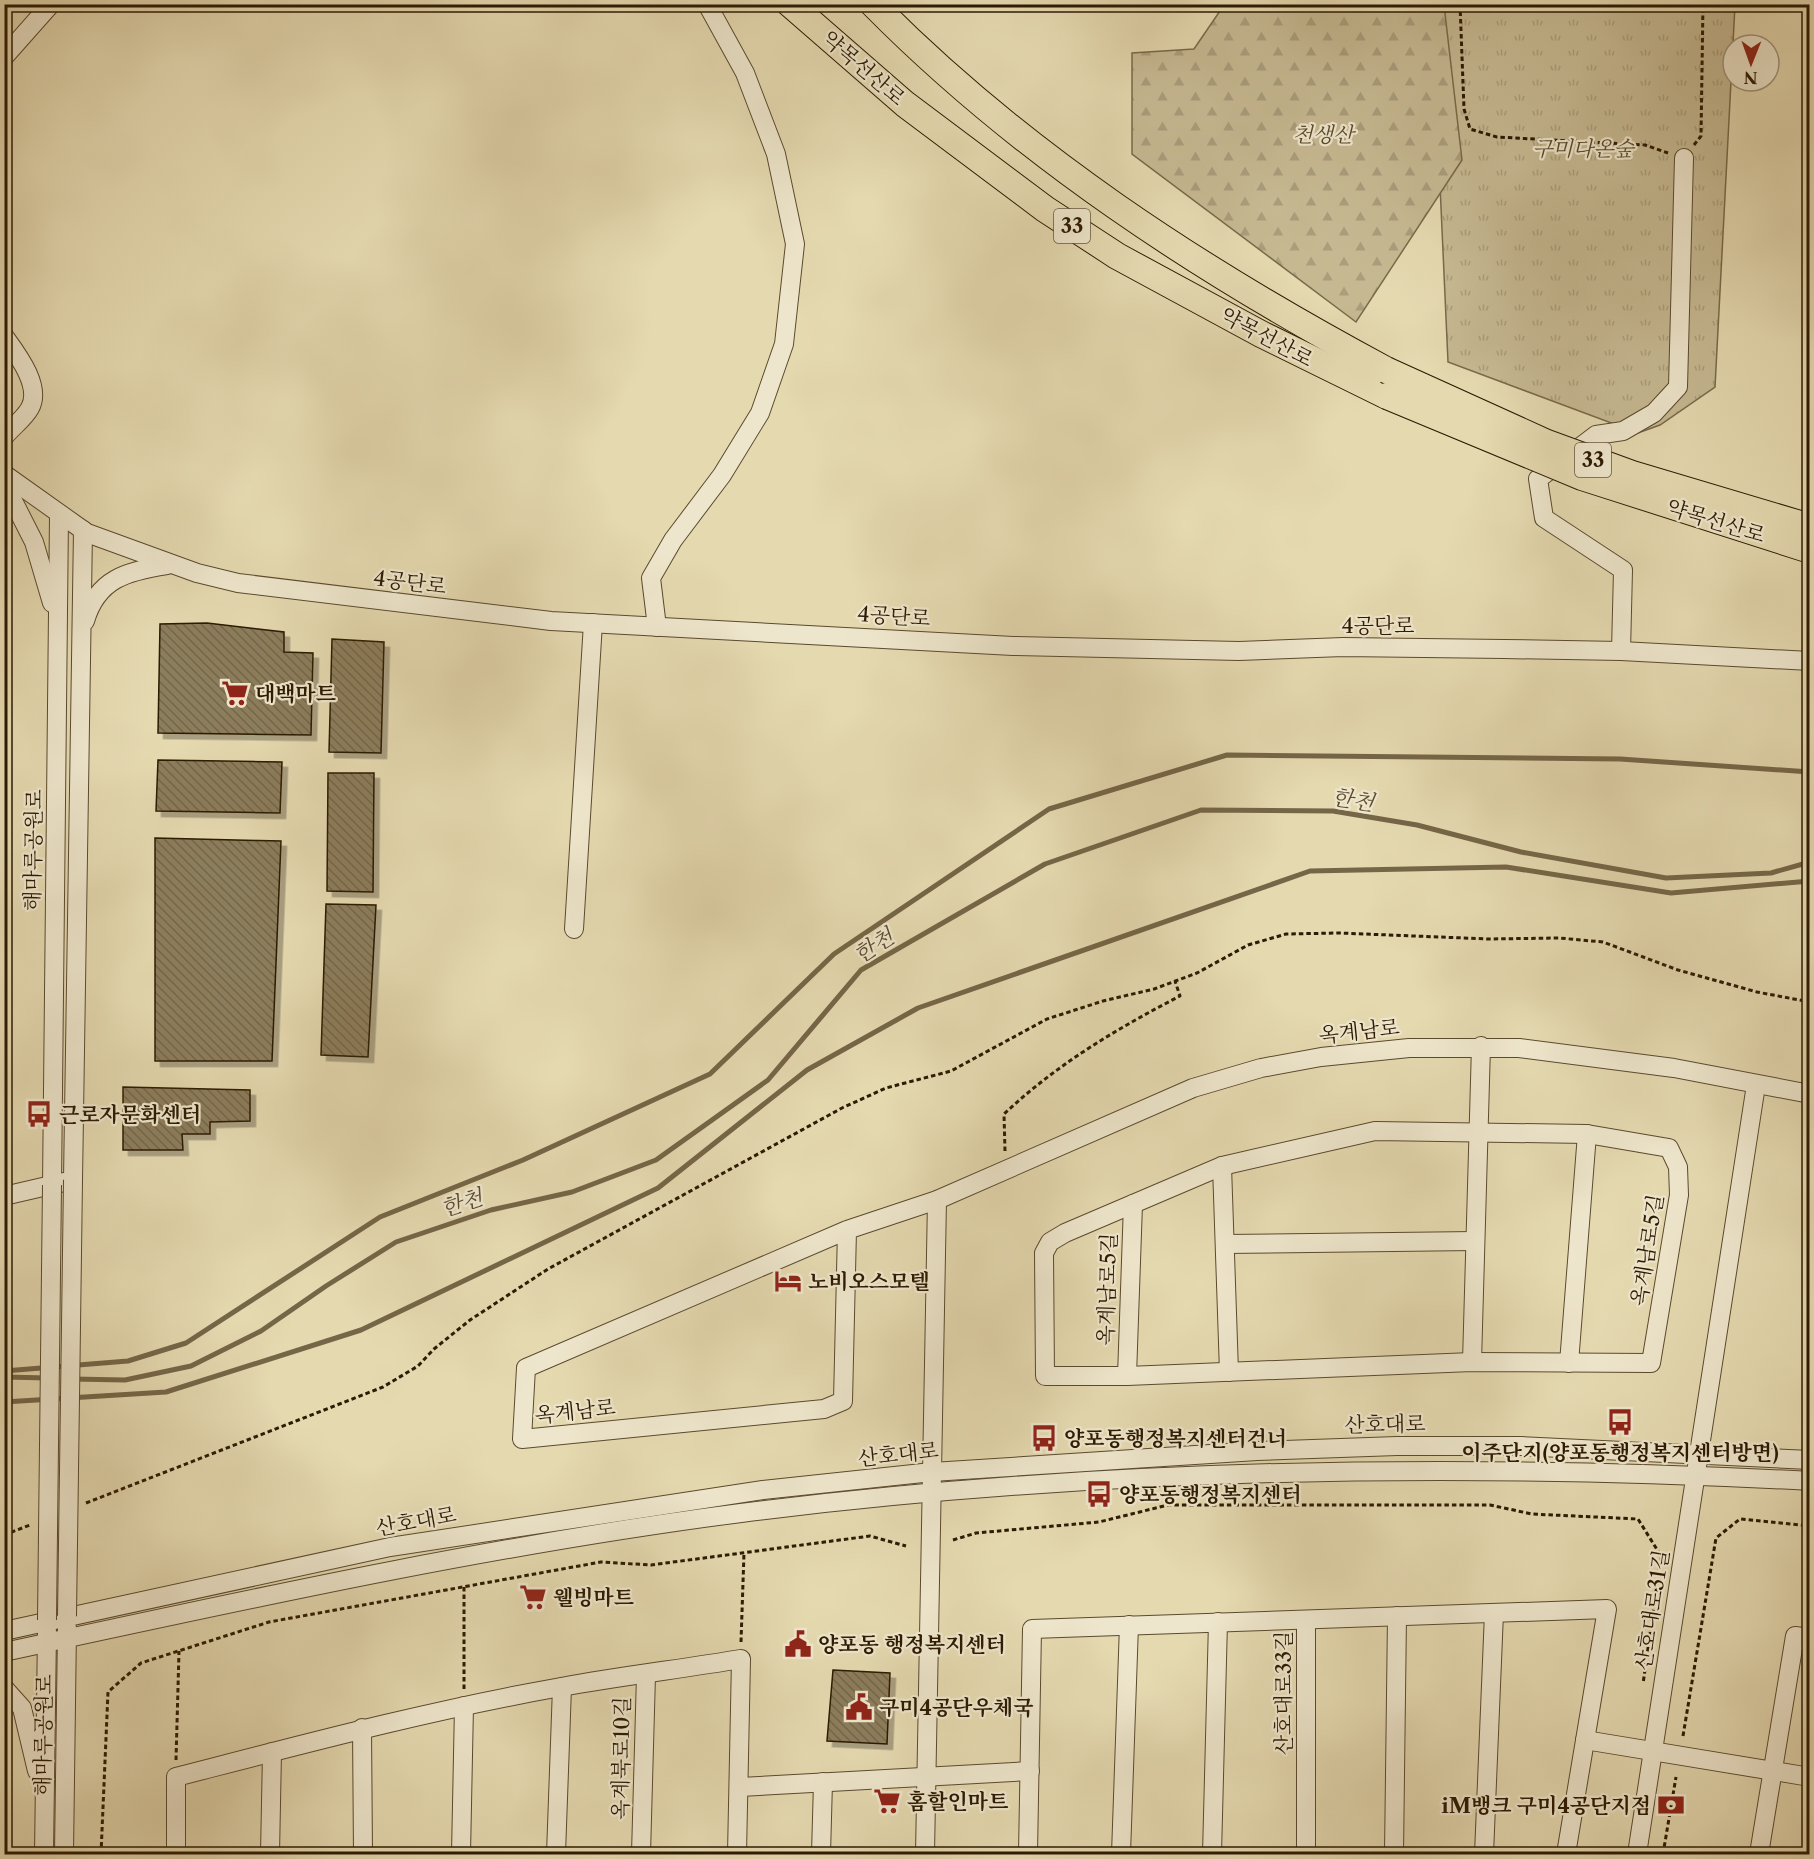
<svg xmlns="http://www.w3.org/2000/svg" width="1814" height="1859" font-family="'Libre Caslon Text','Noto Serif KR',serif">
<defs>
<pattern id="grass-tufts" width="24" height="20" patternUnits="userSpaceOnUse" patternTransform="scale(1.5)"><rect width="24" height="20" fill="#c6b992"/><path d="M3 7l-1-3M5 7V3M7 7l1-3M15 17l-1-3M17 17v-4M19 17l1-3" fill="none" stroke="#aa9e7c"/></pattern>
<pattern id="forest-firs" width="22" height="20" patternUnits="userSpaceOnUse" patternTransform="scale(1.5)"><rect width="22" height="20" fill="#c6b992"/><path d="M5 1l3.5 6h-7zM16 11l3.5 6h-7z" fill="#aa9e7c"/></pattern>
<pattern id="building-back-hatch" width="6" height="6" patternUnits="userSpaceOnUse" patternTransform="scale(1.5)"><rect width="6" height="6" fill="#8c7d5c"/><path d="M-1 5l2 2M0 0l6 6M5-1l2 2" fill="none" stroke="#73664a"/></pattern>
<filter id="shadow"><feDropShadow dx="5.5" dy="5.5" stdDeviation="0" flood-color="#0004"/></filter>
</defs>
<rect width="100%" height="100%" fill="#e5d9b0"/>
<filter id="stains"><feTurbulence type="fractalNoise" baseFrequency=".00333" numOctaves="4"/><feColorMatrix values="0 0 0 0 .2 0 0 0 0 .09 0 0 0 0 .02 0 0 0 .5 -.17"/></filter>
<radialGradient id="worn" r=".72"><stop offset=".6" stop-color="#630" stop-opacity="0"/><stop offset="1" stop-color="#630" stop-opacity=".3"/></radialGradient>
<polygon fill="url(#grass-tufts)" stroke="#796a4a" stroke-width="1.5" points="1441,5 1735,5 1715,387 1660,425 1638,433 1448,362 1438,141"/>
<polygon fill="url(#forest-firs)" stroke="#796a4a" stroke-width="1.5" points="1224,5 1444,5 1462,160 1356,322 1132,154 1132,53 1194,49"/>
<g fill="none" stroke-linecap="round" stroke-linejoin="round">
<g stroke="#756647" stroke-width="5">
<polyline points="4,1371 128,1361 186,1343 380,1217 523,1160 710,1074 834,954 1049,809 1227,755 1620,759 1810,772"/>
<polyline points="4,1377 48,1378"/>
<polyline points="72,1379 125,1380 191,1366 261,1331 326,1286 396,1242 491,1210 572,1192 656,1160 768,1080 861,970 1045,864 1201,810 1333,811 1417,825 1521,852 1666,878 1771,873 1810,862"/>
<polyline points="4,1402 166,1392 361,1330 658,1188 807,1070 918,1008 1310,871 1506,867 1671,893 1810,881"/>
</g>
</g>
<g fill="url(#building-back-hatch)" stroke="#2c1a02" stroke-width="1.5" filter="url(#shadow)">
<polygon points="207,623 284,632 284,652 313,653 311,735 158,733 160,624"/>
<polygon points="332,639 384,642 381,753 329,752"/>
<polygon points="158,760 282,762 280,813 156,811"/>
<polygon points="328,773 374,773 373,892 327,891"/>
<polygon points="155,838 281,841 272,1061 155,1061"/>
<polygon points="326,904 376,905 368,1057 321,1055"/>
<polygon points="123,1087 250,1090 250,1121 210,1122 210,1134 182,1134 183,1150 123,1150"/>
<polygon points="833,1670 890,1673 887,1744 827,1741"/>
</g>
<g fill="none" stroke-linecap="round" stroke-linejoin="round">
<defs>
<g id="minor">
<polyline points="4,57 51,4"/>
<path d="M4,336C17,354 42,386 30,408C24,419 12,427 4,437"/>
<polyline points="4,474 87,533 197,573 238,583 551,621 1013,646 1239,651 1343,647 1504,649 1621,651 1810,661"/>
<polyline points="4,483 34,542 52,603"/>
<path d="M85,621C97,579 127,571 167,565"/>
<polyline points="657,627 651,578 673,540 722,475 760,413 784,344 795,244 776,154 745,73 707,4"/>
<polyline points="1621,651 1623,570 1544,518 1538,479 1596,435 1623,431 1654,413 1678,387 1684,158"/>
<polyline points="574,929 593,623"/>
<polygon points="1375,1131 1587,1134 1669,1148 1678,1167 1679,1195 1651,1363 1472,1362 1127,1376 1045,1376 1044,1253 1050,1242 1065,1233 1222,1166"/>
<polyline points="1222,1166 1229,1372"/>
<polyline points="52,1185 59,516"/>
<polyline points="4,1196 73,1180 83,530"/>
<polyline points="847,1230 843,1401 824,1409 522,1439 526,1368 847,1230 937,1200 1193,1088 1261,1068 1321,1057 1409,1048 1519,1048 1674,1068 1810,1094"/>
<polyline points="1225,1244 1475,1241"/>
<polyline points="1472,1362 1481,1046"/>
<polyline points="1569,1363 1587,1134"/>
<polyline points="1127,1376 1133,1204"/>
<polyline points="1306,1620 1306,1854"/>
<polyline points="4,1631 390,1547 763,1490 932,1472 1257,1451 1397,1446 1521,1446 1810,1460"/>
<path d="M4,1652C249,1599 493,1545 741,1513C1094,1468 1454,1462 1810,1481"/>
<polyline points="4,1688 22,1708 37,1771"/>
<polyline points="362,1728 363,1854"/>
<polyline points="1585,1740 1810,1777"/>
<polyline points="740,1787 1030,1771"/>
<polyline points="44,1854 47,1631"/>
<polyline points="64,1854 67,1628"/>
<path d="M176,1854V1777C304,1744 431,1710 561,1687C621,1676 681,1669 741,1659L737,1854"/>
<polyline points="270,1854 272,1752"/>
<polyline points="461,1854 464,1706"/>
<polyline points="556,1854 562,1687"/>
<polyline points="641,1854 646,1675"/>
<polyline points="821,1854 823,1782"/>
<polyline points="925,1854 937,1200"/>
<polyline points="1028,1854 1032,1629 1607,1609 1566,1854"/>
<polyline points="1121,1854 1129,1625"/>
<polyline points="1212,1854 1218,1622"/>
<polyline points="1394,1854 1397,1616"/>
<polyline points="1484,1854 1494,1613"/>
<polyline points="1637,1854 1756,1085"/>
<polyline points="1759,1854 1795,1636 1810,1638"/>
</g>
<g id="highway">
<polyline points="790,4 905,104 1045,209 1117,256 1261,334 1387,396"/>
<path d="M873,4C1021,154 1201,271 1386,370"/>
</g>
</defs>
<use href="#minor" stroke="#5a4a2e" stroke-width="20"/>
<use href="#highway" stroke="#2c1a02" stroke-width="28"/>
<g stroke="#2c1a02" stroke-width="3" stroke-dasharray="4.5 3" stroke-linecap="butt">
<polyline points="1460,4 1464,109 1470,129 1497,137 1645,145 1668,153"/>
<polyline points="1694,145 1701,136 1703,4"/>
<path d="M1005,1151L1004,1114C1056,1065 1116,1029 1180,996L1175,981"/>
<polyline points="86,1503 383,1387 418,1366 434,1349 470,1320 548,1269 842,1108 886,1088 951,1071 1047,1019 1103,1001 1154,989 1197,973 1248,945 1286,934 1339,933 1489,939 1559,938 1603,942 1678,970 1757,992 1810,1002"/>
<polyline points="4,1535 30,1525"/>
<polyline points="953,1540 976,1533 1099,1522 1168,1505 1490,1505 1532,1514 1638,1519 1661,1556 1643,1684"/>
<polyline points="464,1587 464,1689"/>
<polyline points="741,1642 744,1553"/>
<polyline points="1683,1736 1716,1538 1740,1519 1810,1526"/>
<polyline points="176,1760 179,1651"/>
<polyline points="101,1854 108,1692 141,1663 269,1622 601,1562 651,1565 870,1536 906,1546"/>
<polyline points="1663,1854 1676,1777"/>
</g>
<use href="#minor" stroke="#eee6cc" stroke-width="18"/>
<use href="#highway" stroke="#e5d9b0" stroke-width="26"/>
<defs>
<g id="minor-bridge">
<polyline points="67,1616 73,1180"/>
<polyline points="47,1620 52,1185"/>
</g>
<g id="highway-bridge">
<polyline points="1386,370 1547,443 1632,474 1810,527"/>
<polyline points="1387,396 1582,477 1810,550"/>
</g>
</defs>
<use href="#minor-bridge" stroke="#5a4a2e" stroke-width="20" stroke-linecap="butt"/>
<use href="#highway-bridge" stroke="#2c1a02" stroke-width="28" stroke-linecap="butt"/>
<use href="#minor-bridge" stroke="#eee6cc" stroke-width="18"/>
<use href="#highway-bridge" stroke="#e5d9b0" stroke-width="26"/>
</g>
<defs>
<symbol id="supermarket-bare" viewBox="-9 -9 18 18"><path d="M-6-5.5h2.5l.6 2H6L4.5 2H-2.5L-4.4-4H-6ZM-1.5 3.2a1.3 1.3 0 1 0 .1 0ZM3 3.2a1.3 1.3 0 1 0 .1 0Z" fill="#8f2418" stroke="#eee6cc" stroke-width="2.5" paint-order="stroke"/></symbol>
<symbol id="bus-bare" viewBox="-9 -9 18 18"><path d="M-5-6H5V4H4V6H2V4H-2V6H-4V4H-5ZM-3.5-4V0h7V-4ZM-3.5 1.2v1.5H-2V1.2ZM2 1.2v1.5H3.5V1.2Z" fill="#8f2418" stroke="#eee6cc" stroke-width="2.5" paint-order="stroke"/></symbol>
<symbol id="hotel-bare" viewBox="-9 -9 18 18"><path d="M-6-4.5h1.5V1H6V5H4.5V3h-9V5H-6ZM-4 0a1.8 1.8 0 1 1 3.6 0ZM.5 0V-2.5h3Q6-2.5 6 0Z" fill="#8f2418" stroke="#eee6cc" stroke-width="2.5" paint-order="stroke"/></symbol>
<symbol id="civic-bare" viewBox="-9 -9 18 18"><path d="M-.6-6.5H3V-4.5H.6V-3L4-1V1h2V6H-6V1h2V-1L-.6-3ZM-1.2 2.5V6h2.4V2.5Z" fill="#8f2418" stroke="#eee6cc" stroke-width="2.5" paint-order="stroke"/></symbol>
<symbol id="bank-bare" viewBox="-9 -9 18 18"><path d="M-6-4H6V4H-6ZM0-2.3a2.3 2.3 0 1 0 0 4.6a2.3 2.3 0 1 0 0-4.6Z" fill="#8f2418" stroke="#eee6cc" stroke-width="2.5" paint-order="stroke"/></symbol>
</defs>
<g fill-rule="evenodd">
<use href="#supermarket-bare" x="216" y="674" width="38" height="38"/>
<use href="#bus-bare" x="20" y="1095" width="38" height="38"/>
<use href="#hotel-bare" x="769" y="1262" width="38" height="38"/>
<use href="#bus-bare" x="1601" y="1403" width="38" height="38"/>
<use href="#bus-bare" x="1025" y="1419" width="38" height="38"/>
<use href="#bus-bare" x="1080" y="1475" width="38" height="38"/>
<use href="#supermarket-bare" x="514" y="1578" width="38" height="38"/>
<use href="#civic-bare" x="779" y="1625" width="38" height="38"/>
<use href="#civic-bare" x="840" y="1688" width="38" height="38"/>
<use href="#supermarket-bare" x="868" y="1782" width="38" height="38"/>
<use href="#bank-bare" x="1652" y="1786" width="38" height="38"/>
</g>
<g text-anchor="middle" dominant-baseline="central" stroke-width="4.5" stroke-linejoin="round" paint-order="stroke">
<g fill="#eee6cc" stroke="#66573f" stroke-width="1.5">
<rect x="1054" y="209" width="36" height="34" rx="4.5"/>
<rect x="1575" y="443" width="36" height="34" rx="4.5"/>
</g>
<g font-size="20" font-weight="bold" fill="#2c1a02">
<text x="1072" y="226">33</text>
<text x="1593" y="460">33</text>
</g>
<g font-size="21" fill="#2c1a02" stroke="#eee6cc">
<text transform="translate(864 68) rotate(41)">약목선산로</text>
<text transform="translate(1267 337) rotate(28)">약목선산로</text>
<text transform="translate(1716 521) rotate(17)">약목선산로</text>
<text transform="translate(410 582) rotate(7)">4공단로</text>
<text transform="translate(894 616) rotate(4)">4공단로</text>
<text x="1378" y="625">4공단로</text>
<text transform="translate(33 850) rotate(-89)">해마루공원로</text>
<text transform="translate(1359 1031) rotate(-6)">옥계남로</text>
<text transform="translate(1647 1250) rotate(-81)">옥계남로5길</text>
<text transform="translate(1107 1289) rotate(-88)">옥계남로5길</text>
<text transform="translate(575 1411) rotate(-6)">옥계남로</text>
<text transform="translate(1385 1424) rotate(-1)">산호대로</text>
<text transform="translate(898 1454) rotate(-6)">산호대로</text>
<text transform="translate(416 1521) rotate(-10)">산호대로</text>
<text transform="translate(1652 1610) rotate(-81)">산호대로31길</text>
<text transform="translate(1283 1693) rotate(-90)">산호대로33길</text>
<text transform="translate(43 1735) rotate(-89)">해마루공원로</text>
<text transform="translate(621 1758) rotate(-89)">옥계북로10길</text>
</g>
<g font-size="21" font-style="italic" fill="#5a4a2d" stroke="#eee6cc">
<text x="1323" y="134">천생산</text>
<text x="1583" y="148">구미다온숲</text>
</g>
<g font-size="21" font-weight="bold" fill="#2c1a02" stroke="#eee6cc" text-anchor="start">
<text x="255" y="693">대백마트</text>
<text x="59" y="1114">근로자문화센터</text>
<text x="808" y="1281">노비오스모텔</text>
<text x="1064" y="1438">양포동행정복지센터건너</text>
<text x="1620" y="1452" text-anchor="middle">이주단지(양포동행정복지센터방면)</text>
<text x="1119" y="1494">양포동행정복지센터</text>
<text x="553" y="1597">웰빙마트</text>
<text x="818" y="1644">양포동 행정복지센터</text>
<text x="879" y="1707">구미4공단우체국</text>
<text x="907" y="1801">홈할인마트</text>
<text x="1651" y="1805" text-anchor="end">iM뱅크 구미4공단지점</text>
</g>
<g font-size="22" font-style="italic" fill="#5d4c30" stroke="#eee6cc">
<text transform="translate(1353 800) rotate(9)">한천</text>
<text transform="translate(874 946) rotate(-33)">한천</text>
<text transform="translate(462 1203) rotate(-18)">한천</text>
</g>
</g>
<rect width="1814" height="1859" fill="none" stroke="#e5d9b0" stroke-width="24"/>
<rect x="6" y="6" width="1802" height="1847" fill="none" stroke="#2c1a02" stroke-width="3"/>
<rect x="12" y="12" width="1790" height="1835" fill="none" stroke="#2c1a02" stroke-width="1.5"/>
<g transform="translate(1751 63) rotate(181)"><circle r="28" fill="#eee6cc" stroke="#a0947b" stroke-width="1.5"/>
<path d="M0-4.5L10 22L0 15L-10 22Z" fill="#8f2418"/>
<text y="-9" font-size="16" font-weight="bold" text-anchor="middle" fill="#2c1a02">N</text>
</g>
<rect width="100%" height="100%" filter="url(#stains)"/>
<rect width="100%" height="100%" fill="url(#worn)"/>
</svg>
